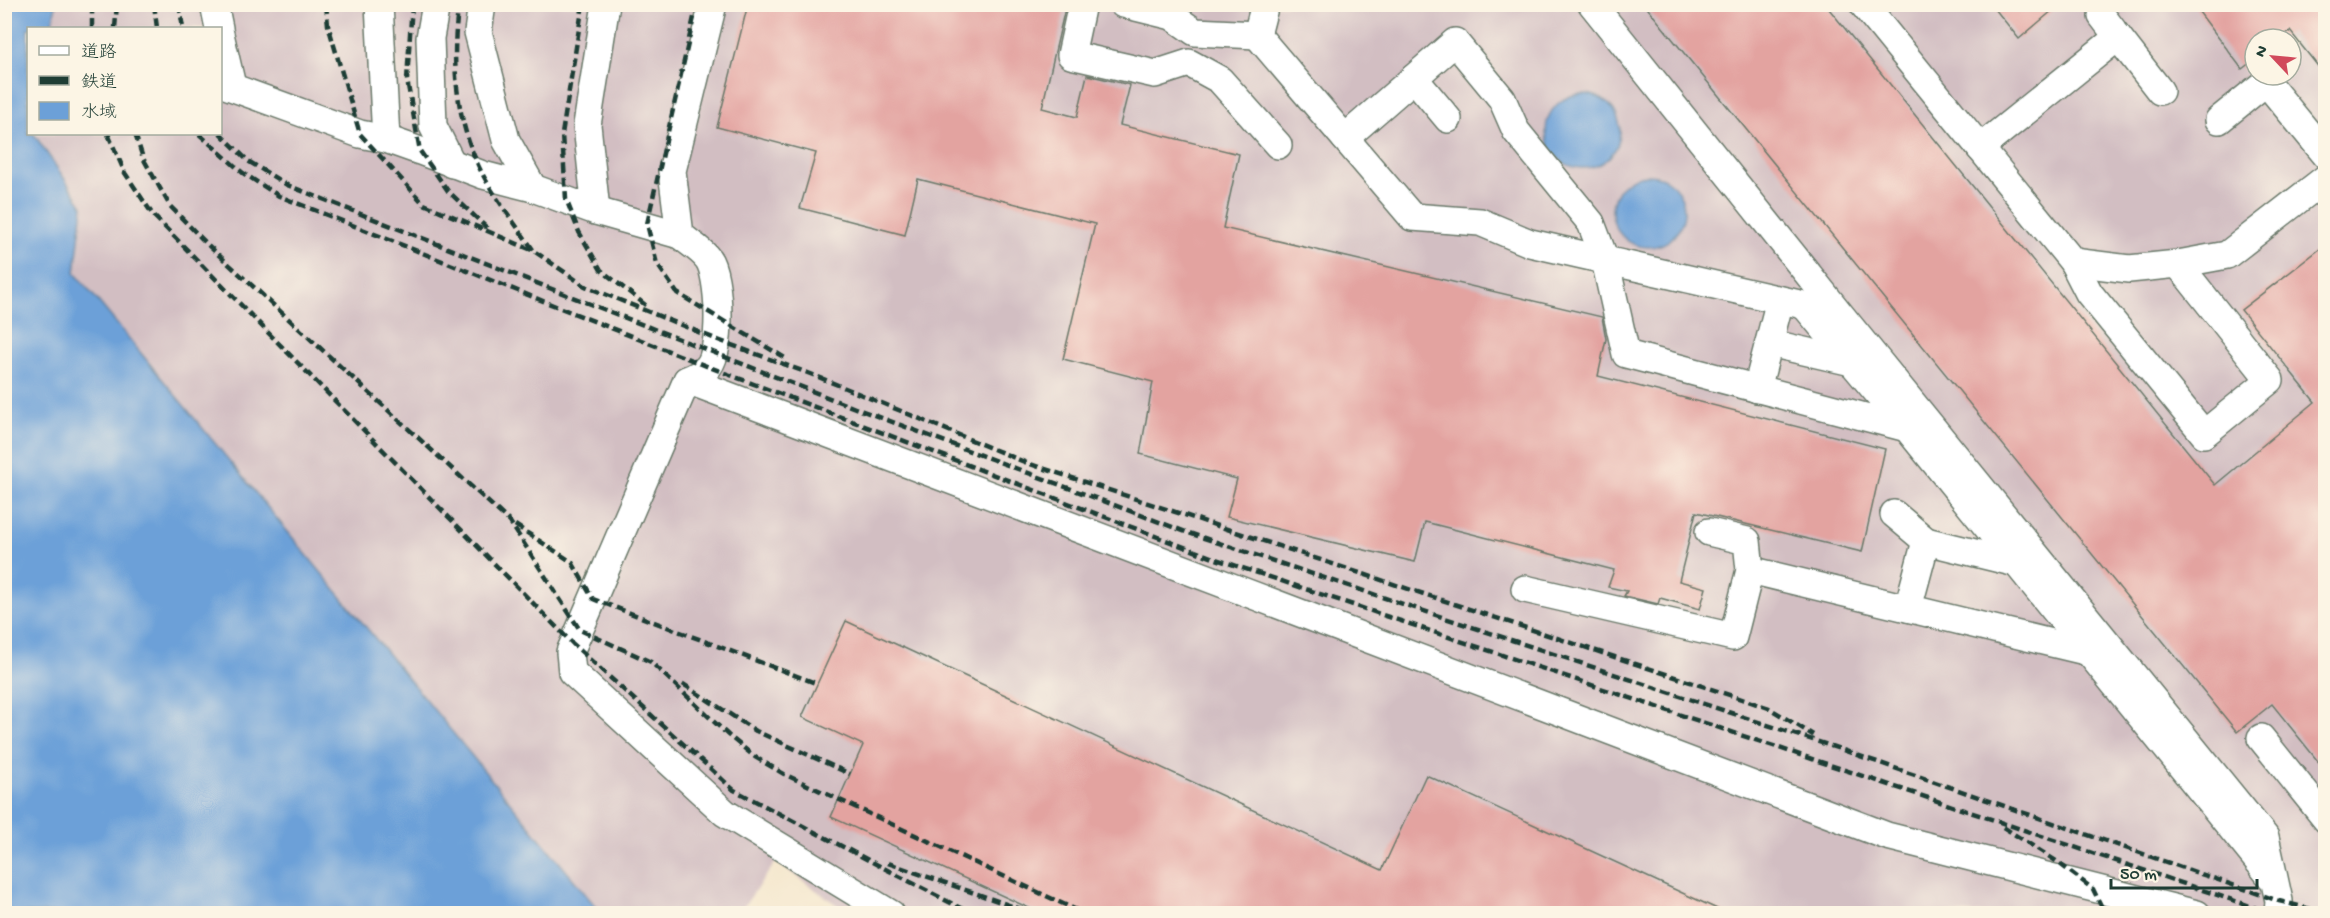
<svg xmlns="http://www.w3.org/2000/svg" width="2330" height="918" font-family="'Gochi Hand','Klee One',sans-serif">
<rect width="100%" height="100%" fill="#fcf5e5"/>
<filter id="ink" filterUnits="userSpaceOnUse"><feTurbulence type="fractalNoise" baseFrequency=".0167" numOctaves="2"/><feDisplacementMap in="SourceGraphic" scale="12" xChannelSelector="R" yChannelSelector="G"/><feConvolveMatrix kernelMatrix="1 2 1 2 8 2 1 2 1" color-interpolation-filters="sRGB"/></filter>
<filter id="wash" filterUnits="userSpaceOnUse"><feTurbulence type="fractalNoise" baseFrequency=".008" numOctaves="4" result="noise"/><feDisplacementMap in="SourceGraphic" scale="24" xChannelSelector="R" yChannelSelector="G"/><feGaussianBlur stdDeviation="1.35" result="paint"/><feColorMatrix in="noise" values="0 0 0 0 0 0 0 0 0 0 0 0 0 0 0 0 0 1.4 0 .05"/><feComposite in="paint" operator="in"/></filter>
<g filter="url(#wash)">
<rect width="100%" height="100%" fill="#f5e8cf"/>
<path fill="#d2bec2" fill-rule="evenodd" d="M56,5H2325V913L850,914L776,862L739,913H601L75,273L83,205L35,134H220V28H51ZM2255,39H2291V75H2255Z"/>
<g fill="#6ca0d8" stroke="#466e86" stroke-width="1.5">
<polygon points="5,4 56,5 51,28 28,28 28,134 34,134 83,206 75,273 601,913 5,913"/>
<circle cx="1583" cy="131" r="37"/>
<circle cx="1648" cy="211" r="36"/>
</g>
<g id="blocks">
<g fill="#e3a3a0">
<polygon points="748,4 1066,4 1042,108 1077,117 1087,75 1130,85 1120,125 1239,154 1223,228 1602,317 1606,339 1598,376 1885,449 1862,552 1696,512 1679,581 1706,588 1700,609 1660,598 1658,604 1624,596 1627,591 1608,587 1614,570 1425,522 1415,562 1227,517 1237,479 1140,454 1153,382 1063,359 1095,224 918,179 905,235 800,208 816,153 717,127"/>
<polygon points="1644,4 1825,4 2215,485 2315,402 2241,310 2325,245 2325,770 2272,704 2237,732"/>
<polygon points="1991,4 2060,4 2019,39"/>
<polygon points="2193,4 2325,4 2325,75 2290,31 2280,39 2255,39 2255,59 2242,69"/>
<polygon points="846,621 1382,870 1426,775 1728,914 1042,914 831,817 863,745 802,717"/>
</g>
</g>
</g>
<g filter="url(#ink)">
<use href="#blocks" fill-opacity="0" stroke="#6a796a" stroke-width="1.5"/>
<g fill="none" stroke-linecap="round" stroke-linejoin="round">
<defs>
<g id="minor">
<polyline points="214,4 219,28"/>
<polyline points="379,4 386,139"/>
<polyline points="436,4 430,38 433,126 452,164"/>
<polyline points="482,4 478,32 506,140 533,188"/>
<path d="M713,4L672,171L680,235C688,242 702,250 708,259C720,275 723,353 707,368C702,373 694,377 687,380L570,652L572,672L725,813L891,914"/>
<polyline points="1082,4 1071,55 1155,74 1189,63 1220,80 1278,145"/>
<polyline points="1123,4 1172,16 1195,32 1257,35"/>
<polyline points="1265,4 1257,35 1412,217 1480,222 1530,243 1821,309"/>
<polyline points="1592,4 1840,314 2265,837 2279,901 2278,914"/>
<polyline points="1863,4 2073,262 2129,269 2178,264 2227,255 2326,178"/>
<polyline points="2102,16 2118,37"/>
<polyline points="220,34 232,86"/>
<polyline points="1414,78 1448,119"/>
<polyline points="220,83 360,134 386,139 420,151 483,175 533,188 596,211 680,235"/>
<polyline points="2219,120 2266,82 2326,155"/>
<polyline points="1345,138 1455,42 1502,99 1516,131 1591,223 1605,260 1626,354 1907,428 1805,306"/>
<polyline points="1980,148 2118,37 2160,91"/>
<polyline points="596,211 587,125 606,4"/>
<polyline points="2073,262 2089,293 2204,434 2270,380 2178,264"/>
<polyline points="1769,343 1852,362"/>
<polyline points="687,380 1887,836 2197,914"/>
<polyline points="1757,389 1780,300"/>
<polyline points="1907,428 2271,877"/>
<polyline points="1894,514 1926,541 1908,608"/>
<polyline points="1926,541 2016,563"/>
<polyline points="1750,570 2089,652"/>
<polyline points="1525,589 1733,637 1750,570 1747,541 1709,532"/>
<polyline points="2261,738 2326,819"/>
</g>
</defs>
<use href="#minor" stroke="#6a796a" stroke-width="30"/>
<use href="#minor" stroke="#fff" stroke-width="27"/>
<g stroke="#1f3d34" stroke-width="4.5" stroke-dasharray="9 4.5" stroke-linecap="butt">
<polyline points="154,4 157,28"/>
<polyline points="179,4 183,28"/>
<polyline points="326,4 328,25 360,134 424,204 534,251 585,286 718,340 816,376 1027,463 1769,708 1813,735"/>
<polyline points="412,4 407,80 420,151 448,191 487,228"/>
<path d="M459,4C450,60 456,124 483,175C497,201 517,226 534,251"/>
<polyline points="583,4 562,134 566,199 579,232 601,270 648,307"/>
<polyline points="697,4 647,224 657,264 677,293 785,358"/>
<polyline points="92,28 92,4"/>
<polyline points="115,28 117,4"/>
<polyline points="220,133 248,161 287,185 855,408 1186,532 1831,746 2279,901 2326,913"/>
<polyline points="108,134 125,173 153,215 573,644 734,790 972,914"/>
<polyline points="135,134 143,158 170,206 209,246 510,522 580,630 651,662 728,735 755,757 784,774 1085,914"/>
<polyline points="199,134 243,173 279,196 709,367 1216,559 2274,914"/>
<polyline points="515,525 572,562 593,599 818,684"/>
<polyline points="683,684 756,731 850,774"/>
<polyline points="2003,827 2056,861 2093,889 2105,914"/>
<polyline points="888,863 1035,914"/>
</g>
</g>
</g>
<rect width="2330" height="918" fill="none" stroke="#fcf5e5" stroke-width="24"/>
<rect x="27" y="27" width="195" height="108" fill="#fcf5e5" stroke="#a4ab9e" stroke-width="1.5"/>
<rect x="39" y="46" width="30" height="9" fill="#ffffff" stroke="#a4ab9e" stroke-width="1.5"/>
<text x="81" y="57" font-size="18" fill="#1f3d34">道路</text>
<rect x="39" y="76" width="30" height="9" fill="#1f3d34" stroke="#a4ab9e" stroke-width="1.5"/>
<text x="81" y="87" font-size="18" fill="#1f3d34">鉄道</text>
<rect x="39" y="102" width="30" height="18" fill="#6ca0d8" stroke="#a4ab9e" stroke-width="1.5"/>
<text x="81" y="117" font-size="18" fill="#1f3d34">水域</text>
<g transform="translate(2273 57) rotate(296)"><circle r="28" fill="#fcf5e5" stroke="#a4ab9e" stroke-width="1.5"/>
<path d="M0-4.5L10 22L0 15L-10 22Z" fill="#d1495b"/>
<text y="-9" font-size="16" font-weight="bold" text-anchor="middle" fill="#1f3d34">N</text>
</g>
<path d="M2111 879v9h146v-9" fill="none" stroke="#1f3d34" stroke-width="3"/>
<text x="2120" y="879" font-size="18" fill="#1f3d34" stroke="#fcf5e5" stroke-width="4.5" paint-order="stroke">50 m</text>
</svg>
